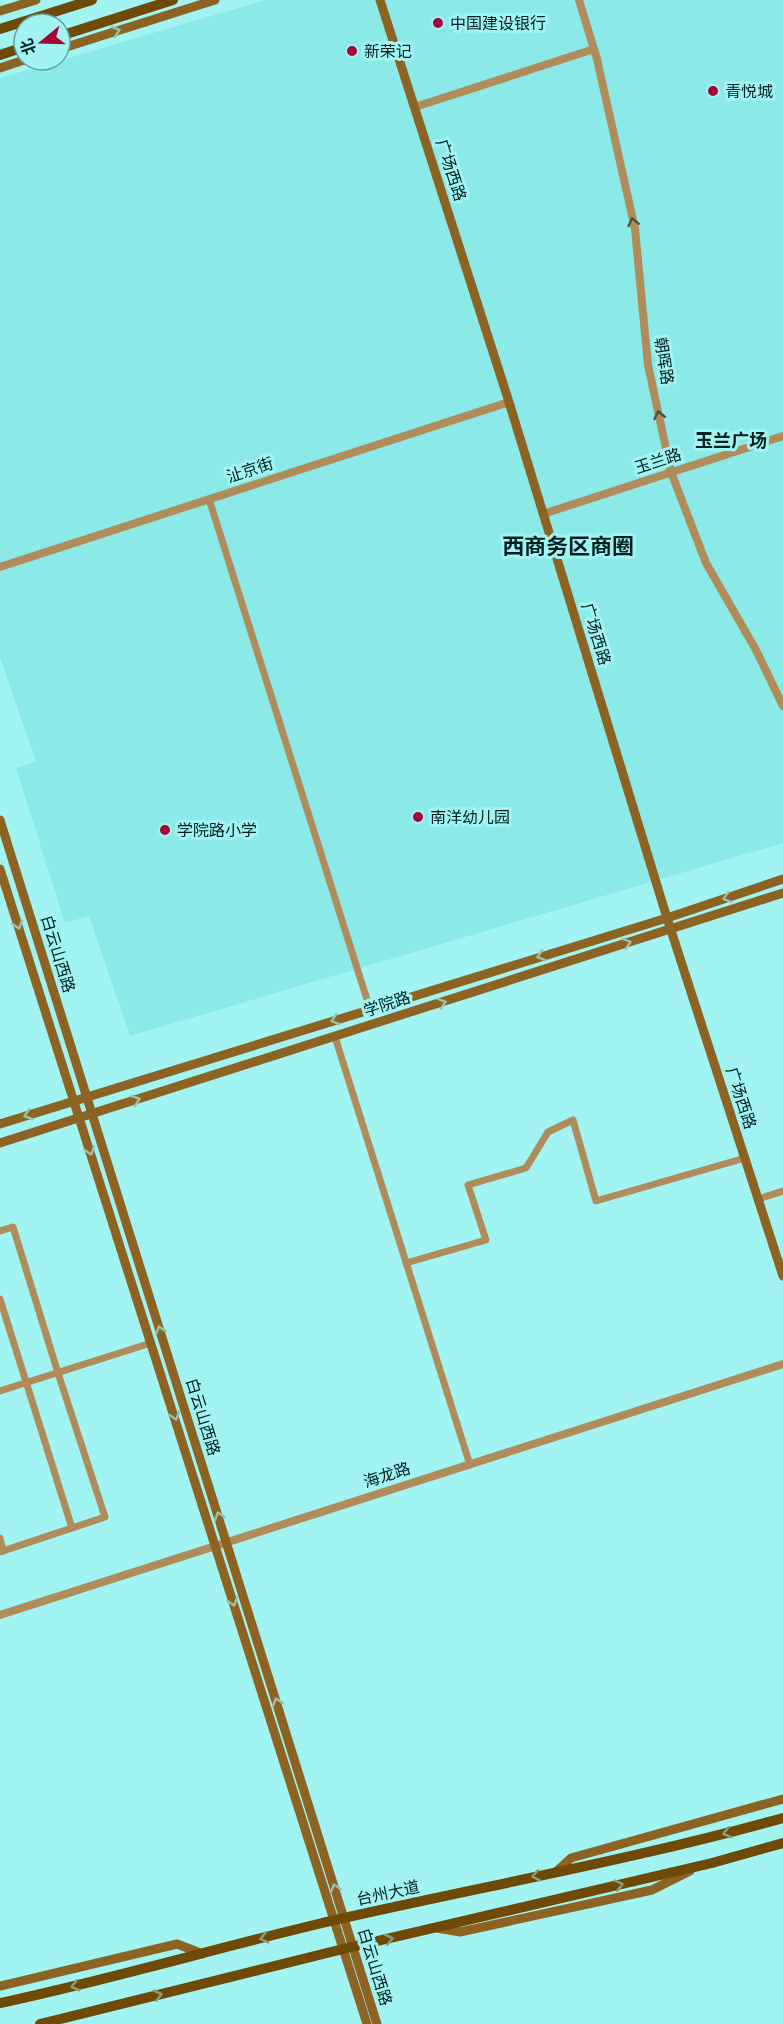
<svg xmlns="http://www.w3.org/2000/svg" width="783" height="2024" font-family="Helvetica,'Noto Sans SC',sans-serif">
<rect width="100%" height="100%" fill="#a1f4f2"/>
<polygon fill="#8be9e8" points="265,0 783,0 783,843 130,1036 89,916 65,923 16,768 36,762 0,657 0,78"/>
<g fill="none" stroke-linecap="round" stroke-linejoin="round">
<g stroke="#b08c5a" stroke-width="7">
<polyline points="209,499 370,1009"/>
<polyline points="335,1037 470,1465"/>
<polyline points="758,1199 783,1191"/>
<polyline points="0,1231 13,1227 58,1373 105,1517 0,1552"/>
<polyline points="406,1263 486,1240 468,1185 526,1168 548,1132 573,1120 596,1201 745,1158"/>
<polyline points="0,1299 72,1528"/>
<polyline points="0,1391 151,1343"/>
<polyline points="0,1538 3,1551"/>
</g>
<g stroke="#b08c5a" stroke-width="8">
<polyline points="579,0 597,59 635,229 648,365 671,472 706,563 756,650 783,706"/>
<polyline points="415,107 594,49"/>
<polyline points="543,514 783,436"/>
<polyline points="0,567 509,402"/>
<polyline points="0,1615 783,1364"/>
</g>
<g stroke="#8d6323" stroke-width="9">
<polyline points="380,0 509,402 667,918 783,1276"/>
<polyline points="0,11 36,0"/>
<polyline points="60,49 215,0"/>
<polyline points="0,68 24,60"/>
<polyline points="0,820 377,2024"/>
<polyline points="0,869 367,2024"/>
<polyline points="0,1124 667,918 783,879"/>
<polyline points="0,1143 783,893"/>
<polyline points="557,1871 571,1858 783,1799"/>
<polyline points="437,1928 460,1932 652,1890 690,1871"/>
<polyline points="0,1986 177,1944 203,1954"/>
</g>
<g stroke="#6f4906" stroke-width="10">
<polyline points="0,29 92,0"/>
<polyline points="60,36 173,0"/>
<polyline points="0,55 24,47"/>
<path d="M0,2003C113,1979 223,1946 335,1920C485,1886 636,1859 783,1818"/>
<polyline points="40,2024 343,1949 712,1863 783,1843"/>
</g>
</g>
<defs><path id="oneway-chevron" d="M-2-3.5L2.5 0L-2 3.5" fill="none" stroke-width="1.6" stroke-linecap="round" stroke-linejoin="round" transform="scale(1.5)"/></defs>
<g stroke="#9ac1aa">
<use href="#oneway-chevron" transform="translate(116 31) rotate(-18)"/>
<use href="#oneway-chevron" transform="translate(727 898) rotate(162)"/>
<use href="#oneway-chevron" transform="translate(18 925) rotate(72)"/>
<use href="#oneway-chevron" transform="translate(627 943) rotate(-18)"/>
<use href="#oneway-chevron" transform="translate(541 956) rotate(163)"/>
<use href="#oneway-chevron" transform="translate(442 1003) rotate(-18)"/>
<use href="#oneway-chevron" transform="translate(335 1020) rotate(163)"/>
<use href="#oneway-chevron" transform="translate(136 1100) rotate(-18)"/>
<use href="#oneway-chevron" transform="translate(28 1115) rotate(163)"/>
<use href="#oneway-chevron" transform="translate(90 1151) rotate(72)"/>
<use href="#oneway-chevron" transform="translate(160 1330) rotate(-107)"/>
<use href="#oneway-chevron" transform="translate(175 1416) rotate(72)"/>
<use href="#oneway-chevron" transform="translate(219 1516) rotate(-107)"/>
<use href="#oneway-chevron" transform="translate(233 1602) rotate(72)"/>
<use href="#oneway-chevron" transform="translate(277 1702) rotate(-107)"/>
<use href="#oneway-chevron" transform="translate(335 1888) rotate(-107)"/>
</g>
<g stroke="#4f513a">
<use href="#oneway-chevron" transform="translate(633 222) rotate(-102)"/>
<use href="#oneway-chevron" transform="translate(659 415) rotate(-103)"/>
</g>
<g stroke="#889e7c">
<use href="#oneway-chevron" transform="translate(727 1833) rotate(164)"/>
<use href="#oneway-chevron" transform="translate(536 1876) rotate(168)"/>
<use href="#oneway-chevron" transform="translate(619 1885) rotate(-13)"/>
<use href="#oneway-chevron" transform="translate(264 1938) rotate(166)"/>
<use href="#oneway-chevron" transform="translate(389 1939) rotate(-13)"/>
<use href="#oneway-chevron" transform="translate(75 1986) rotate(166)"/>
<use href="#oneway-chevron" transform="translate(158 1995) rotate(-14)"/>
</g>
<g fill="#a30537" stroke="#a1f4f2" stroke-width="2">
<circle cx="438" cy="23" r="6"/>
<circle cx="352" cy="51" r="6"/>
<circle cx="713" cy="91" r="6"/>
<circle cx="418" cy="817" r="6"/>
<circle cx="165" cy="830" r="6"/>
</g>
<g text-anchor="middle" dominant-baseline="central" stroke-width="6" stroke-linejoin="round" paint-order="stroke">
<g font-size="16" fill="#002020" stroke="#a1f4f2" text-anchor="start">
<text x="450" y="23">中国建设银行</text>
<text x="364" y="51">新荣记</text>
<text x="725" y="91">青悦城</text>
<text x="430" y="817">南洋幼儿园</text>
<text x="177" y="830">学院路小学</text>
</g>
<g font-size="16" fill="#002020" stroke="#a1f4f2">
<text transform="translate(451 170) rotate(72)">广场西路</text>
<text transform="translate(664 361) rotate(81)">朝晖路</text>
<text transform="translate(658 461) rotate(-18)">玉兰路</text>
<text transform="translate(250 470) rotate(-18)">沚京街</text>
<text transform="translate(596 634) rotate(73)">广场西路</text>
<text transform="translate(58 954) rotate(73)">白云山西路</text>
<text transform="translate(387 1004) rotate(-18)">学院路</text>
<text transform="translate(741 1098) rotate(72)">广场西路</text>
<text transform="translate(203 1417) rotate(73)">白云山西路</text>
<text transform="translate(387 1475) rotate(-18)">海龙路</text>
<text transform="translate(388 1893) rotate(-12)">台州大道</text>
<text transform="translate(375 1967) rotate(73)">白云山西路</text>
</g>
<g font-size="18" font-weight="bold" fill="#002020" stroke="#a1f4f2">
<text x="731" y="441">玉兰广场</text>
</g>
<g font-size="22" font-weight="bold" fill="#002020" stroke="#a1f4f2">
<text x="568" y="546">西商务区商圈</text>
</g>
</g>
<g transform="translate(42 42) rotate(251)"><circle r="28" fill="#a1f4f2" stroke="#619f9e" stroke-width="1.5"/>
<path d="M0-4.5L10 22L0 15L-10 22Z" fill="#a30537"/>
<text y="-9" font-size="16" font-weight="bold" text-anchor="middle" fill="#002020">北</text>
</g>
</svg>
